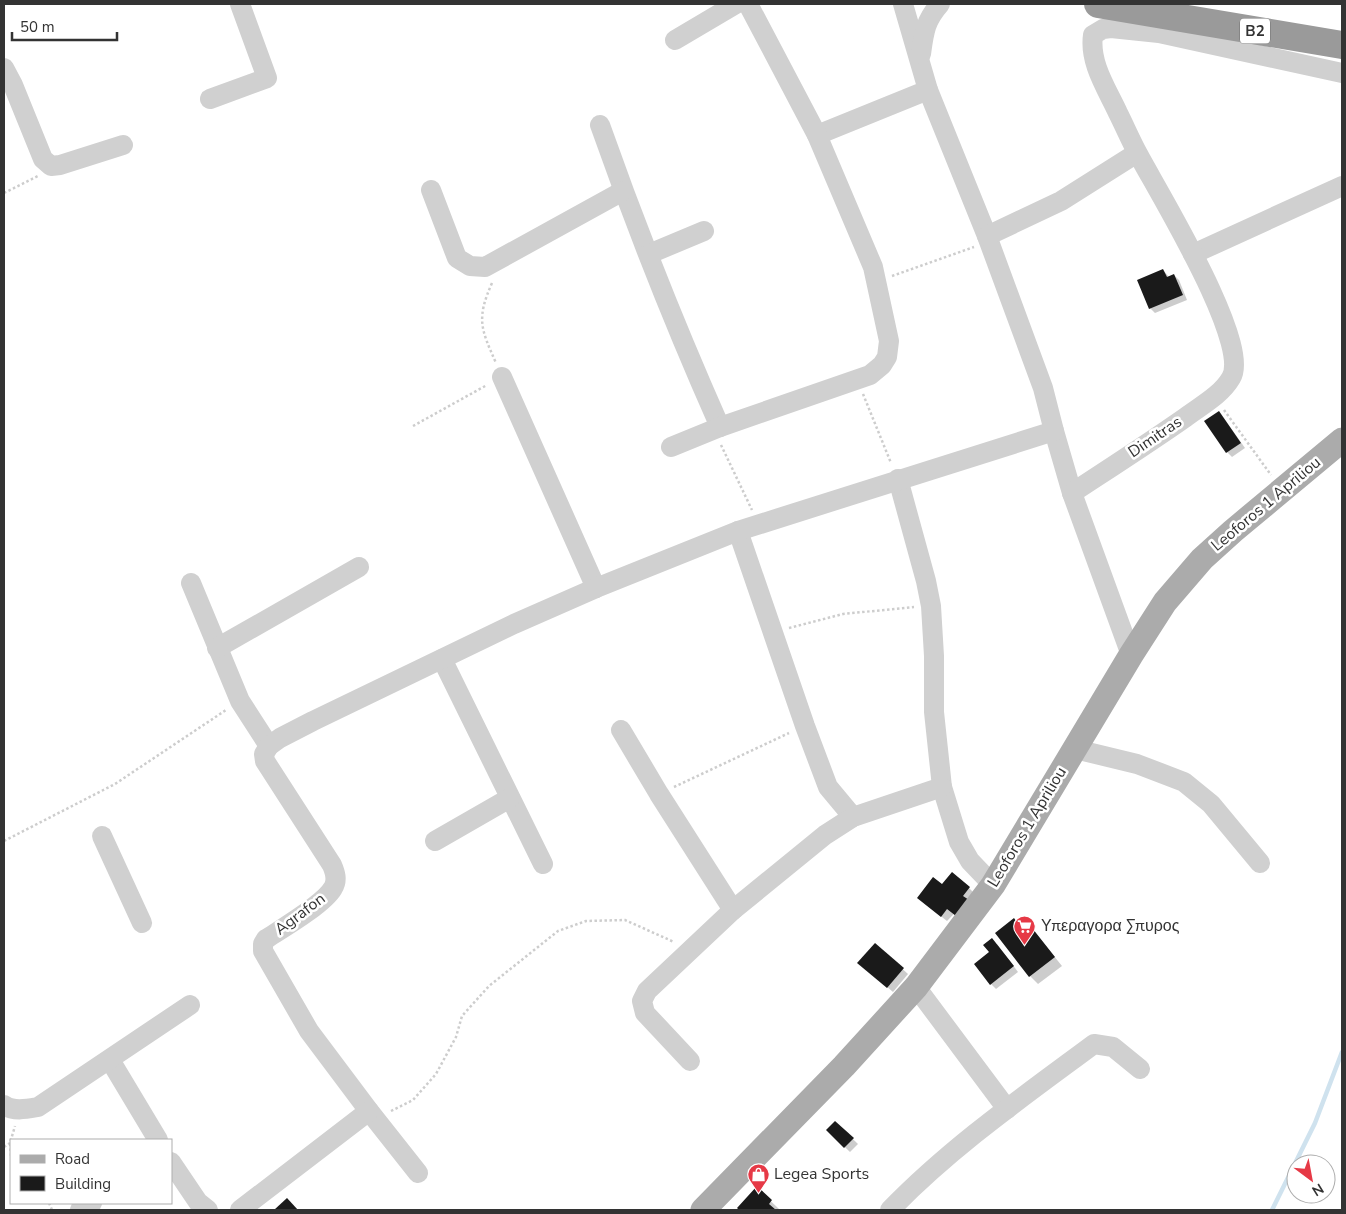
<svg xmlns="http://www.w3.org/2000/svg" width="1346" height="1214" font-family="'Nunito Sans',sans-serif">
<rect width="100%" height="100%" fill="#fff"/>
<g fill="#0003">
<polygon points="1163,270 1169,277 1174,275 1179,280 1187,300 1155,313 1150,308"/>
<polygon points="1223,417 1245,448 1232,457 1227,452"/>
<polygon points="942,886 969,888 974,893 947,921 924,903"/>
<polygon points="1014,920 1019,925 1025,920 1062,966 1038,984 1030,976"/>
<polygon points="875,944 908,974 893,992 864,967"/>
<polygon points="997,944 1018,972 996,989 991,984 991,953"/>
<polygon points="835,1122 858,1144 850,1152 827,1130"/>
<polygon points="757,1188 779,1209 778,1210 741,1210 739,1208"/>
</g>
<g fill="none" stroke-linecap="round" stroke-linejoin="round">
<polyline stroke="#cfe2ee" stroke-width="4.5" points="1272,1210 1315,1123 1342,1052"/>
</g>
<g fill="#1a1a1a">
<polygon points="1163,269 1167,277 1174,274 1183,295 1149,309 1137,280"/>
<polygon points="1219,411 1241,443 1226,453 1204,421"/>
<polygon points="952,872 970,887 963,896 969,900 956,916 947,909 941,917 917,898 933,877 942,884"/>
<polygon points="1014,918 1018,924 1025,919 1055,957 1029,977 995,933"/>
<polygon points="992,938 1014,966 990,985 974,964 989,952 983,945"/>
<polygon points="875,943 904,968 887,988 857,963"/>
<polygon points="835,1121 854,1138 844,1148 826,1130"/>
<polygon points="757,1186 772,1200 769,1204 776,1210 739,1210 737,1208"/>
<polygon points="287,1198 298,1210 274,1210"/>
</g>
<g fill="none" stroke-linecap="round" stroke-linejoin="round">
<g stroke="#cdcdcd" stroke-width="2.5" stroke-dasharray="2.5 2.5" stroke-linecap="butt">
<polyline points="4,193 38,176"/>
<polyline points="892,276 974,247"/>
<path d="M492,283C476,319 481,329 496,363"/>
<polyline points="863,394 891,463"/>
<polyline points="1224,410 1271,475"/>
<polyline points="413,426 487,385"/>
<polyline points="721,445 752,510"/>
<polyline points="789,628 843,614 914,607"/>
<polyline points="674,787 789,733"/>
<polyline points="4,841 115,784 226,710"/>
<polyline points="391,1111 413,1100 436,1074 456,1037 462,1016 489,986 558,931 586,921 625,920 674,942"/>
<polyline points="4,1147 10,1143"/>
<polyline points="11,1156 10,1143 15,1126"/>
<polyline points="49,1203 52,1210"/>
</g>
<g stroke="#d0d0d0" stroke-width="20">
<polyline points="903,4 928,90 987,236 1043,388 1054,431 1072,493 1131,655"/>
<polyline points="675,40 736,4"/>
<path d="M921,54C924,32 925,21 940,4"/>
<polyline points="4,68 13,85 43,159 51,166 60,165 123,145"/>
<polyline points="210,99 267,78 240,4"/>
<path d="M600,125C636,227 676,328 720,427"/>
<polyline points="817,135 928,90"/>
<polyline points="431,190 457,258 470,266 485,267 623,191"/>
<polyline points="987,236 1061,201 1137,153"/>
<polyline points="649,254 704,231"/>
<polyline points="1193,254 1342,186"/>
<polyline points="502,377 596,588"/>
<polyline points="671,447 720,427 870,375 882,365 887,357 889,341 873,267 817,135 748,4"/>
<polyline points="898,479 926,581 931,606 934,656 934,712 942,787 959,842 970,861 993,885"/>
<path d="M1072,493C1110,468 1149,443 1186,417C1202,405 1221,395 1231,378C1252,344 1157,190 1138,154C1131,141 1125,127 1118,113C1107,89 1089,63 1093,35L1103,29L1111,28L1159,33L1342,73"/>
<polyline points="738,531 805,726 828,787 853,817"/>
<polyline points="191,583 240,701 269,746"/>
<polyline points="217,648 359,567"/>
<polyline points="442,659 543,864"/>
<polyline points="621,730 659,794 733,910"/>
<polyline points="1075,749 1137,764 1184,782 1211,804 1260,863"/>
<polyline points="102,836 142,923"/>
<polyline points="435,841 510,798"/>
<polyline points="916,987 1007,1109"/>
<polyline points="110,1060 158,1140"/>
<polyline points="690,1061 645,1013 642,1001 647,991 733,910 825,835 853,817 942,787"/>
<path d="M4,1105C13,1112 27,1109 38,1107L190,1005"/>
<polyline points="171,1162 198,1202 208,1210"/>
<path d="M418,1173L369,1111L309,1031L263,951V944L266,939C283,928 324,904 333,888C338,880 335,872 332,865L265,761L264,754L269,746L280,738L313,721L514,624L596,588L738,531L1054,431"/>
<polyline points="80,1210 92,1203"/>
<polyline points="240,1210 369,1111"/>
<path d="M890,1210C951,1147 1024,1096 1094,1044L1113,1047L1140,1069"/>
</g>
<polyline stroke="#ababab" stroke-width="25" points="703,1210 844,1066 916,987 993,885 1131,655 1165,602 1202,559 1233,531 1342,440"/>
<polyline stroke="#9a9a9a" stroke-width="28" points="1098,4 1342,45"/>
</g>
<defs>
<symbol id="supermarket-pin" viewBox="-11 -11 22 30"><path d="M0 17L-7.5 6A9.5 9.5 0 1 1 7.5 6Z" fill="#e63946" stroke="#fff"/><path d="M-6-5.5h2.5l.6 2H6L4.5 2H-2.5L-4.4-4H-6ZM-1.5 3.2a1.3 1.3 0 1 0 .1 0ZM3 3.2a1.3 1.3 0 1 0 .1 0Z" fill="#fff"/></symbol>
<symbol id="shop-pin" viewBox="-11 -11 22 30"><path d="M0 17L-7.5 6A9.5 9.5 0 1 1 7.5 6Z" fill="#e63946" stroke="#fff"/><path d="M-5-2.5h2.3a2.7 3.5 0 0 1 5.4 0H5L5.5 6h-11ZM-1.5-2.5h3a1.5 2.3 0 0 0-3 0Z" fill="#fff"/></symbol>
</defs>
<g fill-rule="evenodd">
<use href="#supermarket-pin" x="1012" y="914" width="25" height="34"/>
<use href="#shop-pin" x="746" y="1162" width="25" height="34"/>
</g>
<g text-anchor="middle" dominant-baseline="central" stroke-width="5" stroke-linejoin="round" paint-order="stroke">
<rect fill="#fff" stroke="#707070" stroke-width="1" x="1240" y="18.5" width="30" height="25" rx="4"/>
<g font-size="15" font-weight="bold" fill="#333">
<text x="1255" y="31">B2</text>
</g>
<g font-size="16" fill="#333" stroke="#fff">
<text transform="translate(1155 437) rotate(-34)">Dimitras</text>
<text transform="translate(1266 504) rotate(-40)">Leoforos 1 Apriliou</text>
<text transform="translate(1027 827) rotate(-59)">Leoforos 1 Apriliou</text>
<text transform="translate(300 914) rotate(-37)">Agrafon</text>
</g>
<g font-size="16" fill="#333" stroke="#fff" text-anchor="start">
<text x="1041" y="926">Υπεραγορα Σπυρος</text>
<text x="774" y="1174">Legea Sports</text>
</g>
</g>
<rect width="1346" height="1214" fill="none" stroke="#333333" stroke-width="10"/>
<rect x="10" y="1139" width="162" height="65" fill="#ffffff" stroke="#adadad"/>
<rect x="20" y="1155" width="25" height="8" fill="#ababab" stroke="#adadad"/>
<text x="55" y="1164" font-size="15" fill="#333333">Road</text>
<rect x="20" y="1176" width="25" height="15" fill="#1a1a1a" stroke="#adadad"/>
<text x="55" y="1189" font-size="15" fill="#333333">Building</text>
<g transform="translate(1311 1179) rotate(148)"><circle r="24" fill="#ffffff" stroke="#adadad"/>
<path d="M0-4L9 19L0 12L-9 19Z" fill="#e63946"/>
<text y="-8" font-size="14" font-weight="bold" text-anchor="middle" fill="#333333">N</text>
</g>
<path d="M12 32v8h105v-8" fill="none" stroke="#333333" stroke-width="2.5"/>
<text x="20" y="32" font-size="15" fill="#333333" stroke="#ffffff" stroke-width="4" paint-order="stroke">50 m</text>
</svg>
